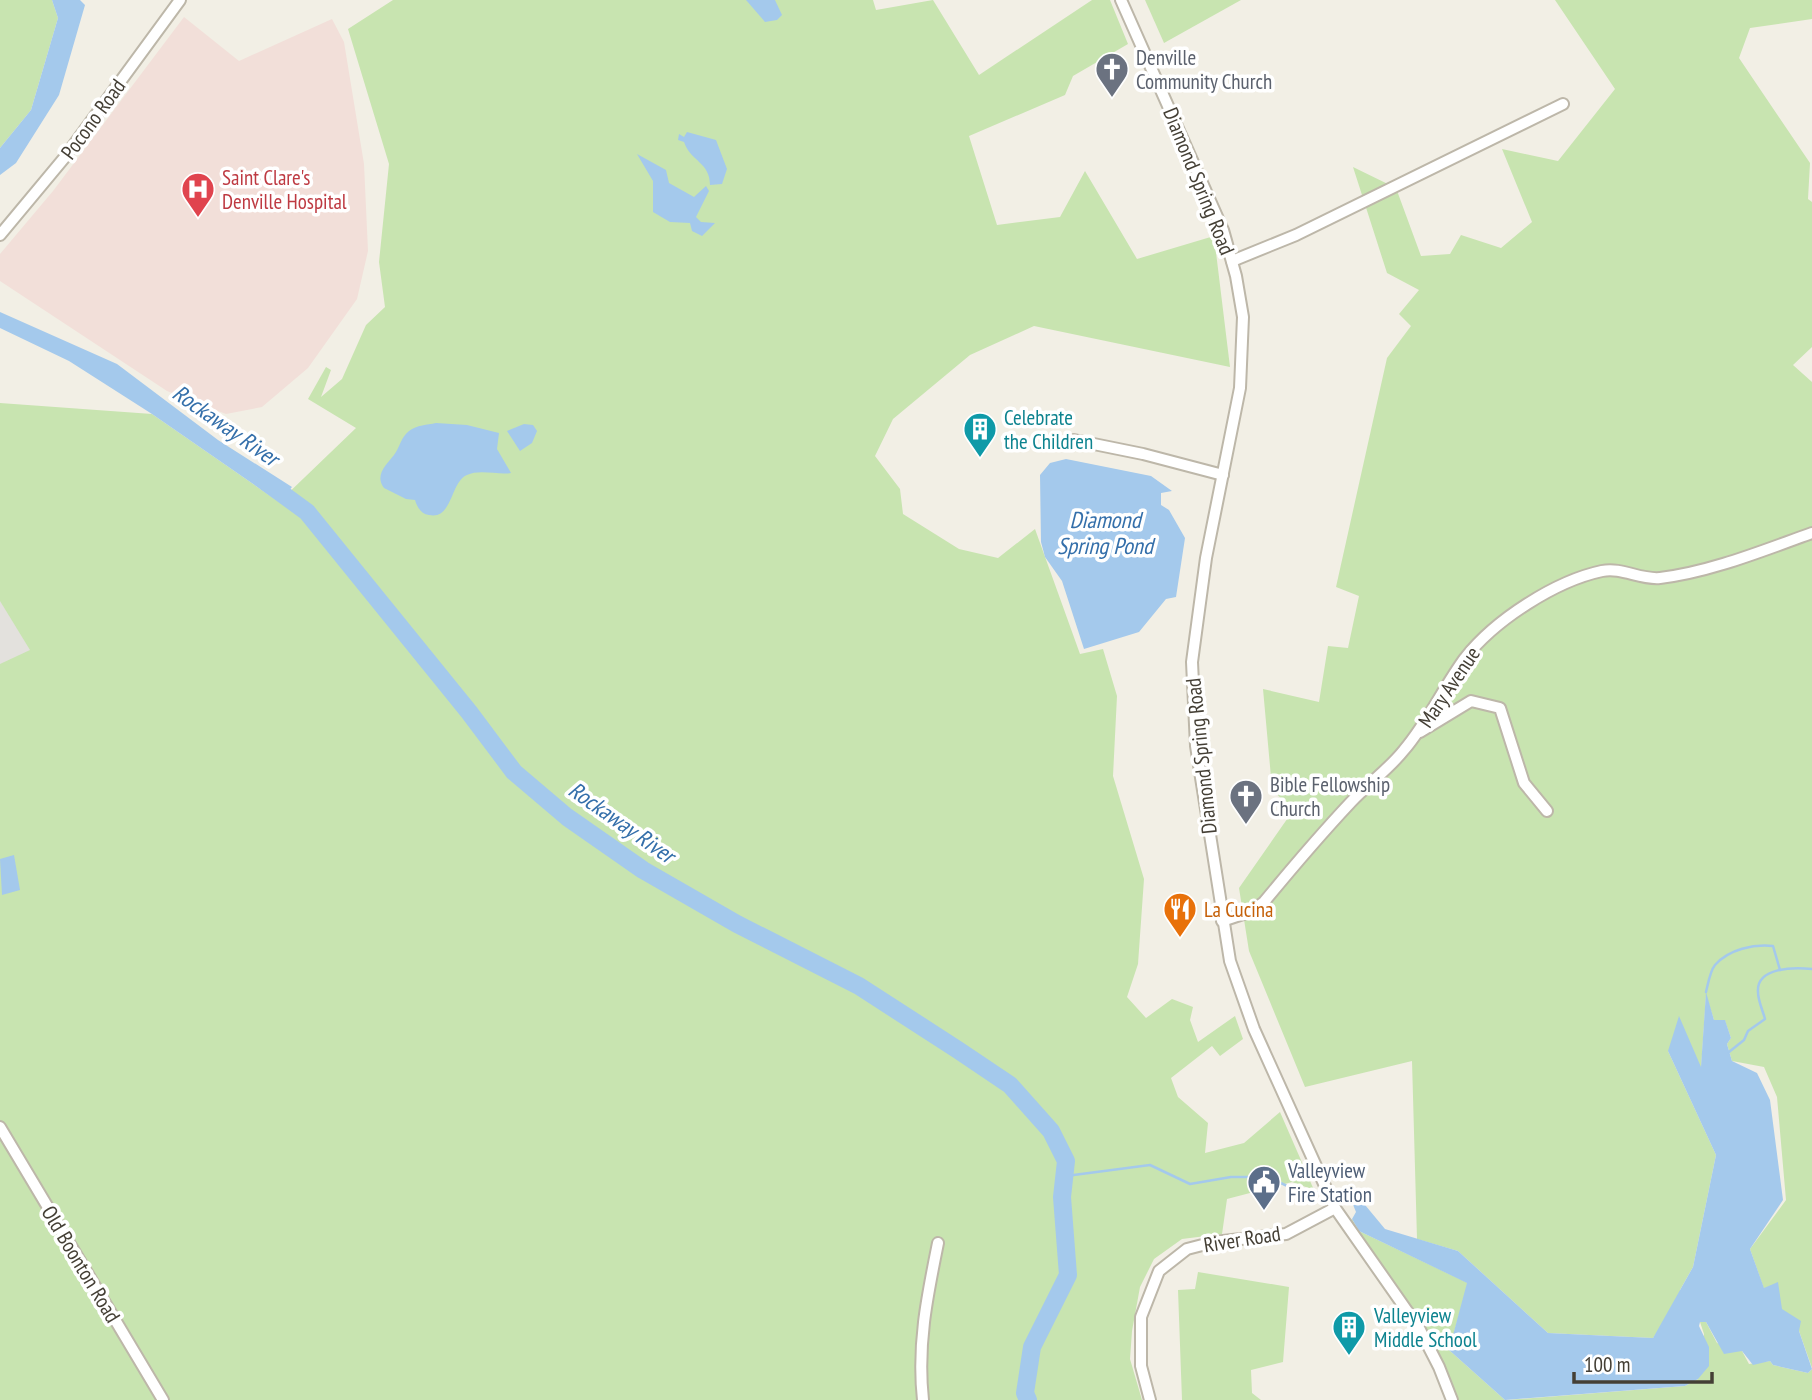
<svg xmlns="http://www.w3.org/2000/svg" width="1812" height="1400" font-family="'PT Sans Narrow',sans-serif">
<rect width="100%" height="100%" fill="#f2efe5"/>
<polygon fill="#f2dfd9" points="184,17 239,61 332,19 344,42 364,164 368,251 357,299 308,368 262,407 226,414 167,391 0,281 0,254 53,191"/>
<g fill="#c8e4b0">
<polygon points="0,0 52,0 58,18 31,110 0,148"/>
<polygon points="393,0 873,0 876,10 933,0 979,75 1092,0 1110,0 1128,44 1073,76 1065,95 969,136 997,225 1060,217 1085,171 1137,259 1214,236 1230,367 1034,326 970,355 893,419 875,456 900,489 903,514 959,549 998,558 1035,529 1080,654 1103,649 1117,696 1113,776 1144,879 1138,964 1127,997 1146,1018 1172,999 1193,1007 1190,1020 1198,1042 1235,1016 1243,1039 1220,1056 1212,1046 1171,1078 1178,1097 1208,1123 1205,1153 1244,1143 1280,1112 1314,1190 1292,1182 1227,1199 1222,1234 1182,1239 1154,1259 1140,1287 1132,1331 1130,1359 1142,1400 0,1400 0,403 152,414 279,502 356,428 308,399 326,367 331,370 321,397 342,379 366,325 385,307 379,262 389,164 348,29"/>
<polygon points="1145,0 1241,0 1164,43"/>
<polygon points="1555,0 1812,0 1812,19 1750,28 1739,58 1810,163 1808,199 1812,202 1812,347 1793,365 1812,382 1812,1368 1799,1331 1764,1289 1750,1249 1786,1200 1777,1097 1764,1067 1732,1061 1727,1044 1731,1038 1725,1021 1714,1020 1706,995 1701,1069 1668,1051 1716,1155 1693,1267 1680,1290 1681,1300 1653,1338 1548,1333 1458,1251 1417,1239 1412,1061 1305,1087 1249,951 1239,888 1292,812 1272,788 1263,689 1319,702 1328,646 1348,648 1359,596 1336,587 1387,358 1411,326 1399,314 1419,290 1387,273 1353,167 1396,188 1421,256 1450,254 1461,235 1501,248 1532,222 1502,149 1558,161 1615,89"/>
<polygon points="1352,1219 1359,1231 1468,1283 1449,1350 1505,1400 1449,1400 1436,1363 1344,1229"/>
<polygon points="1198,1272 1289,1287 1283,1362 1251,1370 1252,1393 1261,1400 1182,1400 1178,1290 1195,1289"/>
<polygon points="1700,1322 1706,1322 1717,1343 1742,1351 1749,1364 1770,1361 1773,1365 1808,1373 1812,1369 1812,1400 1507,1400 1685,1386 1698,1379 1704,1334"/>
</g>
<polygon fill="#e3e1dd" points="0,601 30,650 0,664"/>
<g fill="#a4c9ec">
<polygon points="52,0 80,0 85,5 59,95 16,163 0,175 0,148 31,110 58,18"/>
<polygon points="746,0 775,0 782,15 777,20 765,22"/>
<path d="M687,132L716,140L727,169L722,184L710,185C710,162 691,162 684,142L678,140L679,134L684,137Z"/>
<polygon points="637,154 666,170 669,183 694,197 706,186 709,191 696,217 701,222 715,223 702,236 692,231 690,223 670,222 653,212 653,181"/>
<polygon points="0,312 117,364 218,440 292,487 279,502 152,414 69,361 0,328"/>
<path d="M436,423L467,425L499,433L497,449L511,473C498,475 479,469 467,475C450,482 453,520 429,515C421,514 417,507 415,500L406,499L384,488C374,475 387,464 394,455C400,447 401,437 409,431C417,425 427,425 436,423Z"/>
<polygon points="524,424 533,425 537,431 532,443 520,451 507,431"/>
<polygon points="1066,459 1151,476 1172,491 1161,493 1161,505 1169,510 1185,538 1176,597 1166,599 1139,632 1084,649 1062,581 1045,557 1041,542 1040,475 1050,463"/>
<polygon points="14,855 20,890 2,895 0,859"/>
<polygon points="1706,992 1714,1020 1725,1020 1731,1038 1727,1044 1732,1061 1757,1073 1770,1100 1783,1200 1750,1249 1764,1288 1778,1282 1782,1309 1801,1321 1799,1331 1812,1369 1808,1373 1773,1365 1770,1361 1753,1365 1742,1351 1724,1354 1706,1322 1700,1322 1699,1326 1709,1347 1709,1366 1698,1379 1685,1386 1505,1400 1449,1350 1467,1283 1359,1231 1352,1219 1356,1212 1348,1192 1351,1188 1385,1229 1458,1251 1548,1333 1653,1338 1693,1267 1716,1155 1668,1051 1679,1016 1701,1067"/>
</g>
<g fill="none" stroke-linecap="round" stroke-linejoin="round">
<g stroke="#a4c9ec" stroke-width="2.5">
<path d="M1706,992C1708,984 1710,971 1715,965C1729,949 1754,944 1773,946L1780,970"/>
<path d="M1729,1052L1744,1040L1748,1031L1765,1019C1763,1011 1758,1001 1758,992C1756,967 1795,967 1812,969"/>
<polyline points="1066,1176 1150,1165 1190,1184 1231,1177 1268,1177 1302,1193 1324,1192"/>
<polyline points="1330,1192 1348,1192"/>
</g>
<polyline stroke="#a4c9ec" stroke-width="18" points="266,482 307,512 469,712 514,772 567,817 643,870 737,924 859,986 958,1050 1010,1085 1051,1131 1066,1161 1062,1197 1068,1275 1032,1347 1025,1393 1028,1400"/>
<defs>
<g id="minor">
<polyline points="1121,0 1223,230 1236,276 1243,317 1240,388 1206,558 1192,662 1196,746 1230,961 1254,1029 1335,1208 1419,1328 1439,1367 1452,1400"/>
<polyline points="0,235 65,157 180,0"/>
<polyline points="1232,261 1296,235 1563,104"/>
<polyline points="1074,440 1143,454 1223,475"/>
<polyline points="1420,732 1471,701 1500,708 1524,783 1547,811"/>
<path d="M1222,921L1252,911L1264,902C1292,868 1321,834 1351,802C1368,784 1389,769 1404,750C1428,722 1443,688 1465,658C1495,620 1555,581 1602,571C1622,567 1640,580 1660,578C1711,572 1764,550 1812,533"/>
<polyline points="0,1127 163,1400"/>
<path d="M923,1400C917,1345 927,1297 938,1243"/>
<polyline points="1150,1400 1141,1366 1141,1317 1159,1271 1187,1249 1214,1242 1286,1234 1335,1208"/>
</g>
</defs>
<use href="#minor" stroke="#bdb7a9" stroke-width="14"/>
<use href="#minor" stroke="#fff" stroke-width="10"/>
</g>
<defs>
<symbol id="church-pin" viewBox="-11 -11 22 30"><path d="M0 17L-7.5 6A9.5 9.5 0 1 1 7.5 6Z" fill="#6b7280" stroke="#fff"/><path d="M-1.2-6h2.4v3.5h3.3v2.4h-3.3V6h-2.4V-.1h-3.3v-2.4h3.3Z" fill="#fff"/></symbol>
<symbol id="hospital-pin" viewBox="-11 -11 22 30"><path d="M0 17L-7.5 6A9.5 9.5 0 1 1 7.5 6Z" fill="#e0444e" stroke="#fff"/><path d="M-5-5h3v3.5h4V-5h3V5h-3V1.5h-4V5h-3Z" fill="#fff"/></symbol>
<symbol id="building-pin" viewBox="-11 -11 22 30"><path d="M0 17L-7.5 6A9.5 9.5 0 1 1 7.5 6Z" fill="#0f9aa8" stroke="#fff"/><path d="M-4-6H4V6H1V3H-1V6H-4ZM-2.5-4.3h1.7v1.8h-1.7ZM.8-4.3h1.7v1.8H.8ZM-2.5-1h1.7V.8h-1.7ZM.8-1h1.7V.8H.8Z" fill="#fff"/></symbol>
<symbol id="restaurant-pin" viewBox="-11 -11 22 30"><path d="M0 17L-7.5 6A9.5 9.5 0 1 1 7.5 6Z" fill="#e8710a" stroke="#fff"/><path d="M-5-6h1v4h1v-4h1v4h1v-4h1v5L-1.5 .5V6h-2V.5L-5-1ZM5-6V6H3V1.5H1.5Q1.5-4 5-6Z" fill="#fff"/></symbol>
<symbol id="civic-pin" viewBox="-11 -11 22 30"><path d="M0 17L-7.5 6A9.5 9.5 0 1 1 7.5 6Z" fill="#5c6f8a" stroke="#fff"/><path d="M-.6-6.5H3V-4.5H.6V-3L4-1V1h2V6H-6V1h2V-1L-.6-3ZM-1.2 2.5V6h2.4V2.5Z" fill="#fff"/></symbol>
</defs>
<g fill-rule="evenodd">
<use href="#church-pin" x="1093" y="50" width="38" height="52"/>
<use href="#hospital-pin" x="179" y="170" width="38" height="52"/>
<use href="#building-pin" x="961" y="410" width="38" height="52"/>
<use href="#church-pin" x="1227" y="777" width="38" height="52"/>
<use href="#restaurant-pin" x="1161" y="890" width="38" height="52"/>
<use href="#civic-pin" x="1245" y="1163" width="38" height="52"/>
<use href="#building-pin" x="1330" y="1308" width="38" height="52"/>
</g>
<g text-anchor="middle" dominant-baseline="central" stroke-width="7" stroke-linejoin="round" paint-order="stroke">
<g font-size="21" fill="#5b616d" stroke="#fff" text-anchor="start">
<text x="1136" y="57">Denville<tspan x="1136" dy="24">Community Church</tspan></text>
<text x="1270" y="784">Bible Fellowship<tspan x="1270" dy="24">Church</tspan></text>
</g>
<g font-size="21" fill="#443f35" stroke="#fff">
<text transform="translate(93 119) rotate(-54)">Pocono Road</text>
<text transform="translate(1199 181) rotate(68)">Diamond Spring Road</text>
<text transform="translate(1449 687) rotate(-56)">Mary Avenue</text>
<text transform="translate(1201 756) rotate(-96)">Diamond Spring Road</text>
<text transform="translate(1242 1239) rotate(-9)">River Road</text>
<text transform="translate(81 1264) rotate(59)">Old Boonton Road</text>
</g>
<g font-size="21" fill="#be3a42" stroke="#fff" text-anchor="start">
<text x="222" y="177">Saint Clare's<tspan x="222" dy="24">Denville Hospital</tspan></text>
</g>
<g font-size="21" fill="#0d838f" stroke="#fff" text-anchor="start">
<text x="1004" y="417">Celebrate<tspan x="1004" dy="24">the Children</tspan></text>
<text x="1374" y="1315">Valleyview<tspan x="1374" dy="24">Middle School</tspan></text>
</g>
<g font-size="21" fill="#c56008" stroke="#fff" text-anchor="start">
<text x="1204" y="909">La Cucina</text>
</g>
<g font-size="21" fill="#4e5e75" stroke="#fff" text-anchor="start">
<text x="1288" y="1170">Valleyview<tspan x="1288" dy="24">Fire Station</tspan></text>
</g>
<g font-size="23" font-style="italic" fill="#346faa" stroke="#fff">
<text transform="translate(226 425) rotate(35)">Rockaway River</text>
<text x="1105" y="519">Diamond<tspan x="1105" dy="26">Spring Pond</tspan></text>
<text transform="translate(622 822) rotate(35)">Rockaway River</text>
</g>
</g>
<path d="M1574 1372v10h138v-10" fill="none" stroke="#443f35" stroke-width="3.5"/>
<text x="1584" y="1372" font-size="21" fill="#443f35" stroke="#ffffff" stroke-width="5" paint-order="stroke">100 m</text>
</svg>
